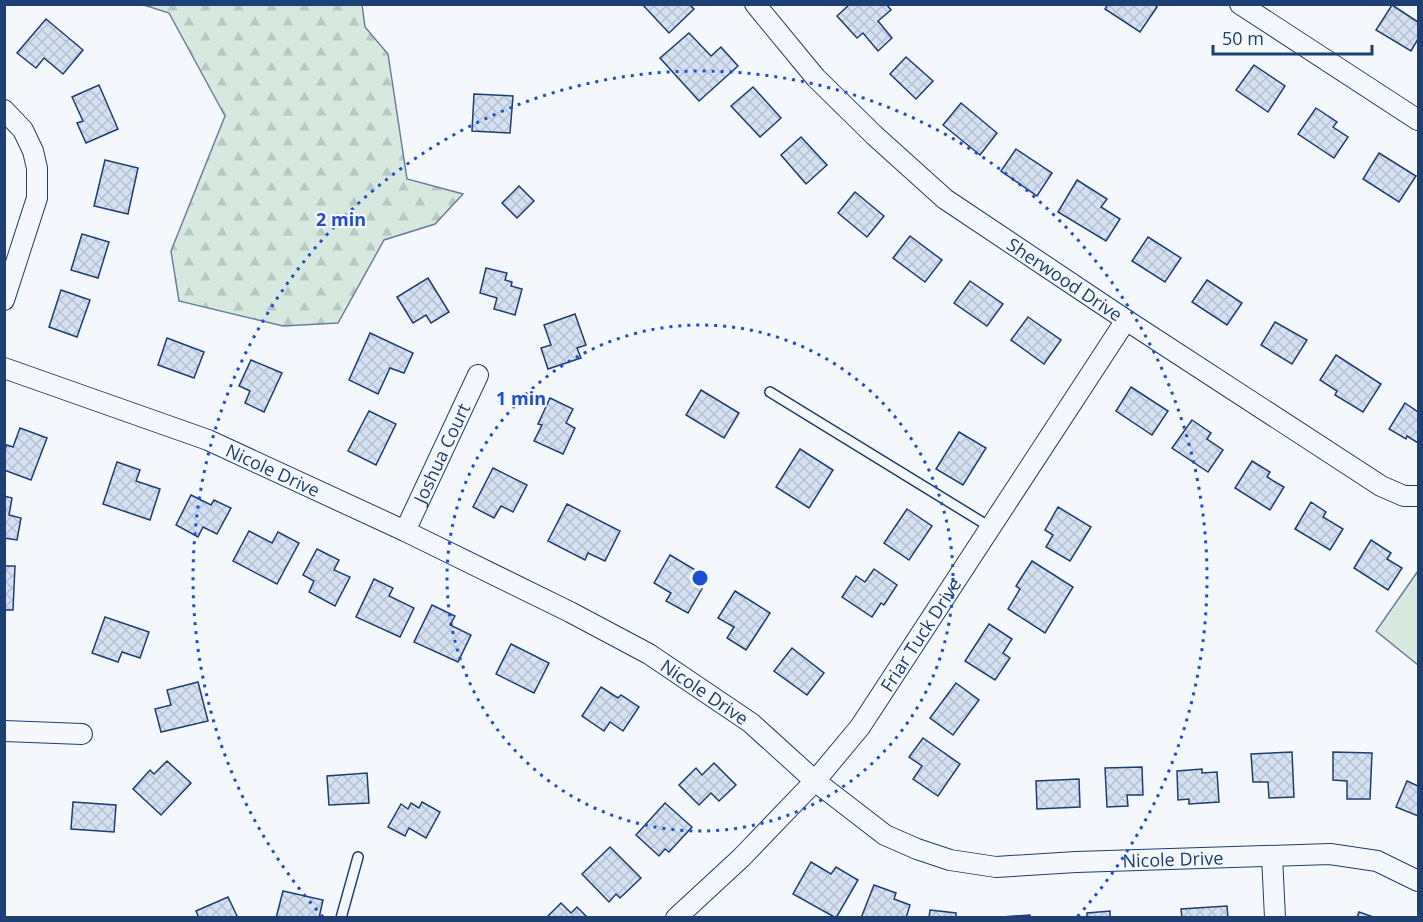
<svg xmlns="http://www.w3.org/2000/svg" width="1423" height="922" font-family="'Open Sans',sans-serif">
<defs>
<pattern id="forest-firs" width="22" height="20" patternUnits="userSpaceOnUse" patternTransform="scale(1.5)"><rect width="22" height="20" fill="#d7e8df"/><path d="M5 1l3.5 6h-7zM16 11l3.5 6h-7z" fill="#b8c8c3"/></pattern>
<pattern id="building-cross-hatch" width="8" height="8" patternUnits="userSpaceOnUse" patternTransform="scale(1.5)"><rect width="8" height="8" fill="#d5e0f0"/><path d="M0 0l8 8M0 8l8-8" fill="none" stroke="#b6c1d1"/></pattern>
</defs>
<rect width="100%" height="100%" fill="#f4f7fb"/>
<polygon fill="#d7e8df" stroke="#687fa3" stroke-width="1.5" points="1418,571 1418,665 1376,631"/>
<polygon fill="url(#forest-firs)" stroke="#687fa3" stroke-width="1.5" points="144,5 362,5 365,27 388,54 407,179 463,194 435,224 384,240 338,323 283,326 179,301 171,251 225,116 169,13"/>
<g fill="url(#building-cross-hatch)" stroke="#1d3f73" stroke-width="1.5">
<polygon points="642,4 689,4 694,9 669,33"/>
<polygon points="850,4 886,4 891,10 878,21 892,38 878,51 863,33 857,38 837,16"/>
<polygon points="1108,4 1154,4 1157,7 1140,32 1105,9"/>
<polygon points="1392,5 1418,22 1418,39 1411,51 1376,30"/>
<polygon points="46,19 83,50 63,74 44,58 36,68 17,53"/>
<polygon points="689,33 711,56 721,47 738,66 699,101 660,58"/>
<polygon points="906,57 933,81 916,99 890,74"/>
<polygon points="1254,65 1285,86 1268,112 1236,90"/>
<polygon points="99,85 118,129 86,143 77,123 83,121 72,97"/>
<polygon points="753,87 781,118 760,137 731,106"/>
<polygon points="474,94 513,96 510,133 472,131"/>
<polygon points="961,103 997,133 980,155 943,125"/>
<polygon points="1316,108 1337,122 1333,127 1348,137 1334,158 1298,134"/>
<polygon points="801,137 827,165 806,184 781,155"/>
<polygon points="1016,149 1052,173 1037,196 1001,171"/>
<polygon points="1379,153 1416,176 1399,202 1363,179"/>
<polygon points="105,160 138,168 128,214 94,206"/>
<polygon points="1077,180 1107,199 1101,207 1120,219 1106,241 1058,212"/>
<polygon points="519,186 534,201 517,218 502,203"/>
<polygon points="855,192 884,216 867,237 838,213"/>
<polygon points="82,234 109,242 98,278 71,270"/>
<polygon points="910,236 942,260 925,282 893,258"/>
<polygon points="1148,237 1181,258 1165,282 1132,261"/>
<polygon points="486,268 507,273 505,280 512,282 511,286 522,289 515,315 494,309 497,298 480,293"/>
<polygon points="428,278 449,312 431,323 426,315 413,323 397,297"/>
<polygon points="1207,280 1242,303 1227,325 1192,302"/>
<polygon points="970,281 1003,304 987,326 954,303"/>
<polygon points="61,290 90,300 77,337 49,327"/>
<polygon points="575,314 586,345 577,348 581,358 548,369 541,348 551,345 544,325"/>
<polygon points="1028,317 1061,340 1044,364 1011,340"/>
<polygon points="1275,322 1307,340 1292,364 1261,345"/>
<polygon points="370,333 413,353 404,373 390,368 378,394 349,380"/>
<polygon points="167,338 204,352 194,378 158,365"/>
<polygon points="1336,355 1381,384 1363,412 1335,395 1337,391 1320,380"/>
<polygon points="251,360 282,373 264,412 245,403 250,391 239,386"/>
<polygon points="1131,387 1168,411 1152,435 1116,411"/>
<polygon points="701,390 739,413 724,438 686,415"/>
<polygon points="550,398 573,409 566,423 575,428 563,454 534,441 542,425 538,424"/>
<polygon points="1405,403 1418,412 1418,443 1407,436 1406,439 1389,429"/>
<polygon points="369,411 396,424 376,465 348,451"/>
<polygon points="1192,420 1211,433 1207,439 1223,450 1208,472 1172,448"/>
<polygon points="20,428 47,438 31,480 4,470 4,450 7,445 13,447"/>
<polygon points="959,432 986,448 963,485 936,469"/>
<polygon points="800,449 833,470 809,508 776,487"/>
<polygon points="1252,461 1270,472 1267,477 1284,487 1270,510 1235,488"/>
<polygon points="117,462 140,470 136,481 160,489 150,520 103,504"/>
<polygon points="493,468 527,485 513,512 501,506 494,518 473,507"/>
<polygon points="191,495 211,505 214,500 231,508 217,534 203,527 198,537 176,525"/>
<polygon points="4,496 12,498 9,515 21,518 17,540 4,538"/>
<polygon points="1311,502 1326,512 1323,517 1343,529 1330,550 1295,529"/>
<polygon points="567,504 620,531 605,561 588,553 585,560 548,541"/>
<polygon points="1058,507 1091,527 1070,561 1046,547 1053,535 1045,530"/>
<polygon points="907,509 932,526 909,560 884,543"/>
<polygon points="249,531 272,543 278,532 299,543 277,584 233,561"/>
<polygon points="1371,540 1391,553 1387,559 1402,568 1388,590 1354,568"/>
<polygon points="317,549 339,560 334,570 350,577 335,606 309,592 314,581 303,575"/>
<polygon points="670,555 697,571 692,580 703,587 688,613 666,601 671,593 654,583"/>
<polygon points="1032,561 1073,587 1045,633 1008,609 1020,589 1016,586"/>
<polygon points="4,566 15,566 13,610 4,610"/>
<polygon points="874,569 897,585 884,605 881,603 872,617 842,597 856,576 865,582"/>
<polygon points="374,579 393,588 389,596 414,608 400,637 356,617"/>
<polygon points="735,591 770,613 746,650 727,638 734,627 718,618"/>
<polygon points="432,605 455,616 450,625 471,635 458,662 414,642"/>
<polygon points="105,617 149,632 140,658 122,652 118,662 92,653"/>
<polygon points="989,624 1012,639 1003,653 1010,658 995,680 965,661"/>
<polygon points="511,644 549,663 534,693 496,674"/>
<polygon points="792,648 824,673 807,695 774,671"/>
<polygon points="198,682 208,721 161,732 155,709 171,705 167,690"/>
<polygon points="956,683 979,700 953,735 930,718"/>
<polygon points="601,687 618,698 621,695 639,707 623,731 610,722 604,731 582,716"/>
<polygon points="923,738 960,764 938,796 913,779 922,766 909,757"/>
<polygon points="1292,752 1294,797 1269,798 1268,782 1253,782 1251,754"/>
<polygon points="1333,752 1372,753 1370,799 1347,799 1347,781 1333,780"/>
<polygon points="167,761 191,783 161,815 133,789 150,770 154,774"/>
<polygon points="714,763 736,785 719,801 711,793 699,805 679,785 696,768 702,775"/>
<polygon points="1142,767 1143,795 1127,795 1128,806 1107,807 1105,768"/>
<polygon points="1202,769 1202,773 1217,772 1219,802 1189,804 1189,799 1178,800 1177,771"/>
<polygon points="367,773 369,803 329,805 327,776"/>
<polygon points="1079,779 1080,807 1037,809 1036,781"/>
<polygon points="1407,781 1418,786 1418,816 1396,807"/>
<polygon points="73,802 116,805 114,832 71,829"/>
<polygon points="422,802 440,812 426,838 409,828 405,836 388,827 401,804 408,809 411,803 419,808"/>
<polygon points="665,803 692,827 669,852 665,849 659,856 636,835"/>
<polygon points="610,847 641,878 620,898 616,894 609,902 582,874"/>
<polygon points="811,862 831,874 836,867 858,880 836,918 793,894"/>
<polygon points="874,885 896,893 894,899 910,905 906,918 861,918"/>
<polygon points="283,891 323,900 319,918 276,918"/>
<polygon points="228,897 238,918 199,918 196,911"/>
<polygon points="561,903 571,913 577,907 588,918 546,918"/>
<polygon points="1227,906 1228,918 1182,918 1181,909"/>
<polygon points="930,910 956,913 956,918 929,918"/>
<polygon points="1110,911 1110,918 1087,918 1087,913"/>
<polygon points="1359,912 1376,918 1357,918"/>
<polygon points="1030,915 1030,918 1002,918 1002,917"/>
</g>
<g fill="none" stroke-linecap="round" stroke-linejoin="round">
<defs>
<g id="service">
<polyline points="770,392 990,527"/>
<polyline points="341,918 358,857"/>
</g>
<g id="minor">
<path id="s1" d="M755,4L816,78L874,135L945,199L1126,320L1381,486L1404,496H1418"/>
<polyline points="1240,4 1418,120"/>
<polyline points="4,110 23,130 33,151 37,168 37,198 4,300"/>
<path id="s2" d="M4,368L208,440L405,531L570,612L649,654L751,723L815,781L885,835L917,849L950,860L996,867L1076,862L1330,854L1377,861L1418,881"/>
<path id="s3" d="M405,531L478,375"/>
<polyline points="4,731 82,734"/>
<polyline points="1272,856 1275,918"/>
<path id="s4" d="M676,918L741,858L815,781L860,727L1126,320"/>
</g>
</defs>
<use href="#service" stroke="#1d3f73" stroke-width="12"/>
<use href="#minor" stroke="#1d3f73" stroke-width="22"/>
<use href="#service" stroke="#f4f7fb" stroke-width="9"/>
<use href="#minor" stroke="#f4f7fb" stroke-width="20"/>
</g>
<g fill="none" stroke="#1d4ed8" stroke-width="3" stroke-dasharray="3 6">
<circle cx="700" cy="578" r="253"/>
<path d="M323 917A507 507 0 1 1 1077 917"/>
</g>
<g text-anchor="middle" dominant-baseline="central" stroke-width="4.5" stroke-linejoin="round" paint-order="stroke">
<g font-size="18" fill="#1d3f73" stroke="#f4f7fb">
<text stroke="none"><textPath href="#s1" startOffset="417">Sherwood Drive</textPath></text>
<text stroke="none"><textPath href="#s3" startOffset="86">Joshua Court</textPath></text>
<text stroke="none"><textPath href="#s2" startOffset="288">Nicole Drive</textPath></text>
<text stroke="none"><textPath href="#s4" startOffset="376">Friar Tuck Drive</textPath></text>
<text stroke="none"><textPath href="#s2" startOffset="774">Nicole Drive</textPath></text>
<text stroke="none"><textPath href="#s2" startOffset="1298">Nicole Drive</textPath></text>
</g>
</g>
<circle cx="700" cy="578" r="9" fill="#1d4ed8" stroke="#f4f7fb" stroke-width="3"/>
<g font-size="18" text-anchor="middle" font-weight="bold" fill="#1d4ed8" stroke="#f4f7fb" stroke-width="4.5" stroke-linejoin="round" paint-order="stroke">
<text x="341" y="226">2 min</text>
<text x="521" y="405">1 min</text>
</g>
<rect width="1423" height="922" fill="none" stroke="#1d3f73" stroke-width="12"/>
<path d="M1213 45v9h159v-9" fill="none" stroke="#1d3f73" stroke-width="3"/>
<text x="1222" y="45" font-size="18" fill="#1d3f73" stroke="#f4f7fb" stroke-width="4.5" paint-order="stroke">50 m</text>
</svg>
